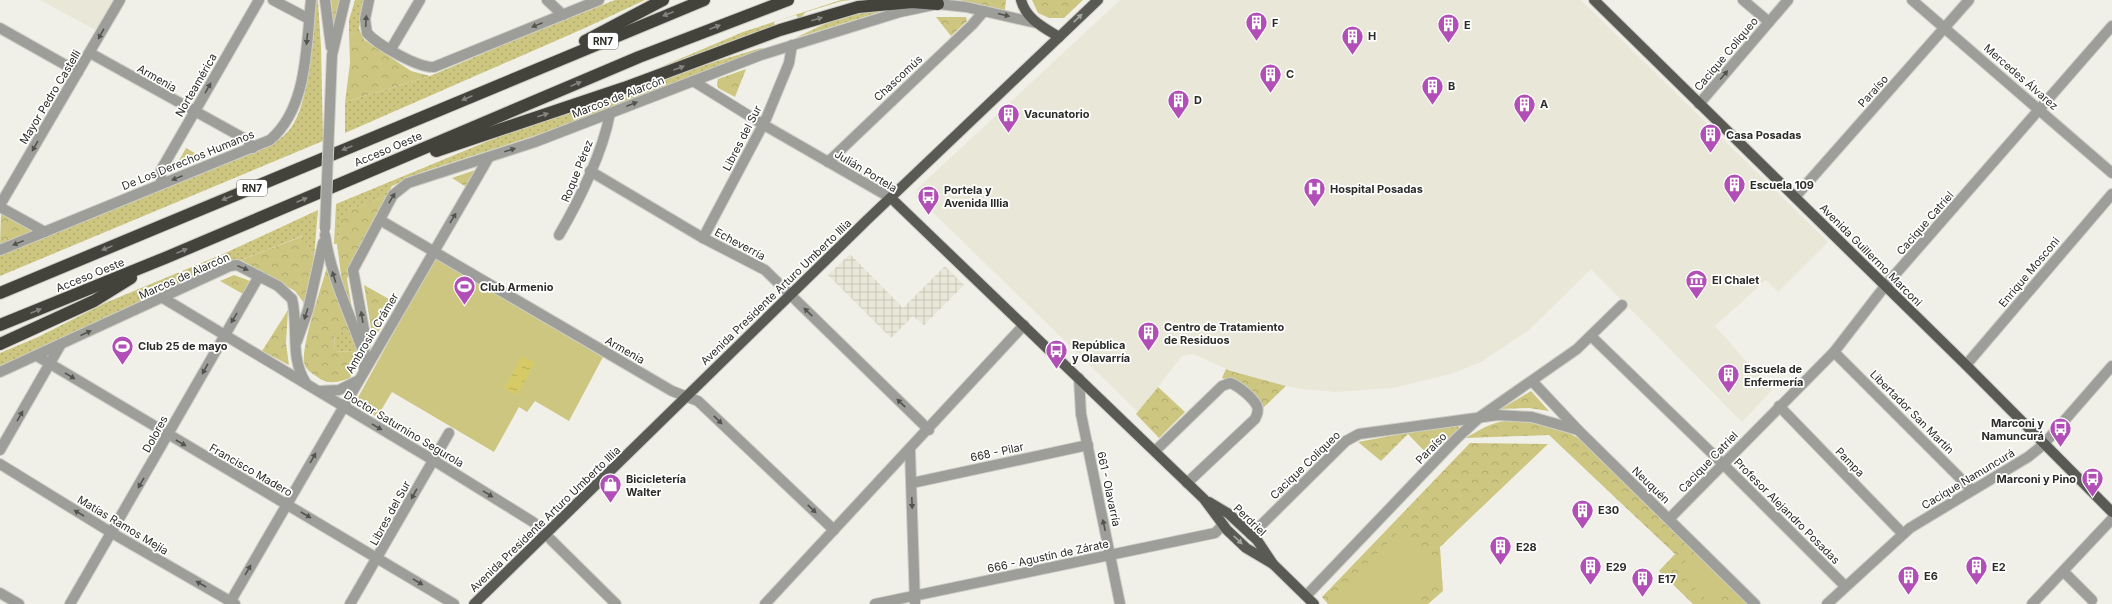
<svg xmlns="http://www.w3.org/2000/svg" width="2112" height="604" font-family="Inter,sans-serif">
<defs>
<pattern id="industrial-grid" width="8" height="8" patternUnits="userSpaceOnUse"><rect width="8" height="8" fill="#e9e7d7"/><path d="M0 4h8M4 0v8" fill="none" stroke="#c8c6b9"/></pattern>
<pattern id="grass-dots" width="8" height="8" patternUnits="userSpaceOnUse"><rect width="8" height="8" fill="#cdc681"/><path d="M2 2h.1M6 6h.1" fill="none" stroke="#b0aa6f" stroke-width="1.8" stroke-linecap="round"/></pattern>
<pattern id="park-crowns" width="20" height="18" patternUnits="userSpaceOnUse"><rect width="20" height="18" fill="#cdc681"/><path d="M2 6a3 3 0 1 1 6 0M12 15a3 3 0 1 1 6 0" fill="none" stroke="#b0aa6f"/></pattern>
<pattern id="water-ripples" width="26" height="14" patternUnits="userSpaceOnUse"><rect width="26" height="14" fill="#d5ca65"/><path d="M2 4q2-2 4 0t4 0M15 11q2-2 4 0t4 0" fill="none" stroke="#b7ae58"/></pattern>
</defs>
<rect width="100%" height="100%" fill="#f1f0e8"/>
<g fill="#e9e7d7">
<polygon points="40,0 116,0 97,31"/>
<polygon points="1120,0 1581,0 1828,242 1778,292 1766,280 1715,326 1772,390 1742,422 1591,269 1529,330 1481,362 1451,374 1393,388 1335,392 1301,389 1273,383 1231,371 1193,354 1182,356 1138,412 916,196 917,189"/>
</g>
<polygon fill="url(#industrial-grid)" points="850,254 903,308 945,266 964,285 924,325 913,316 891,338 828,275"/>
<g fill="url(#grass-dots)">
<path d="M315,0H318L321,47L323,141L0,276V254L184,179L266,148C275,142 284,137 290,129C310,104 313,33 315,0Z"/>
<polygon points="355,0 363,0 359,29 366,43 354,33 349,34 349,20"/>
<polygon points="615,0 645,0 585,28 345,133 345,102 430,76 517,39"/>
<polygon points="841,0 852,0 842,1 806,12 799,19 796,15 774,22 775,26 623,83 743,32"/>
<polygon points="890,9 795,38 829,22 859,13"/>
<polygon points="761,48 762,49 540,134 425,171 392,186 386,196 345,212 337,244 334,244 336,204 539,120 691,69"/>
<polygon points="318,210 314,258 302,236 241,260 0,367 0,353 38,337 105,303 223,254"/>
<polygon points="334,331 351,331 354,338 355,352 335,351"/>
</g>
<g fill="url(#park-crowns)">
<polygon points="331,0 340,0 334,31"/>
<polygon points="958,0 1006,0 1005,10"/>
<polygon points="1032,0 1083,0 1064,18 1049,18 1038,13"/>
<polygon points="936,17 966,17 967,21 951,36"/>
<polygon points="354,33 411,71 430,76 345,102 350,63 349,34"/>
<polygon points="746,69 735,97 718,88 717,83 718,79"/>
<polygon points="186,148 205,159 173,171"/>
<polygon points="475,170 466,187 452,178"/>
<polygon points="386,196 350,268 347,279 352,308 342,282 337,244 344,212"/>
<polygon points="1,213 33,231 0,245"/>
<polygon points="303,236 314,258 304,303 295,291 241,260"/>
<path d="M327,267L351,331H334L335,351L354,352V338L361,357L350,378C337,383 327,385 316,376C311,373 305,369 304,362C302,342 321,289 327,267Z"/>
<polygon points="234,275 250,281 243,294 220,281"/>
<polygon points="364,285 396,303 370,345 371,328"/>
<polygon points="288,310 286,343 289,365 262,351"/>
<path d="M1226,369L1231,371L1286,386L1263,408C1260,390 1236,383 1222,378Z"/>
<polygon points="1158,387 1185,412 1159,438 1136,414"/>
<polygon points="1531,391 1549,411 1529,408 1501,409"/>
<path d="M1525,419L1563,429L1581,440L1752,604H1693L1659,571L1675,554L1549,435L1466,438C1491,423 1495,421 1525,419Z"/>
<polygon points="1453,424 1459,426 1459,429 1429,456 1408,434 1381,461 1358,442"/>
<polygon points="1470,443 1548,444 1440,547 1443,591 1428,604 1328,604 1322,597"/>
</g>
<g fill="#cdc681">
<polygon points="435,257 603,357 569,421 535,401 527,412 519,407 494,452 392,392 377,417 355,403"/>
<polygon points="1401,530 1442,572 1410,604 1332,604 1329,601"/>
<polygon points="1694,553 1729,587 1711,604 1677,570"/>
</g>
<polygon fill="url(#water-ripples)" points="522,356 535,363 517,395 504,388"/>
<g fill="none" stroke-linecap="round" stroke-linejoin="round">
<defs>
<g id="minor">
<polyline points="273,0 309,19"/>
<polyline points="325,0 331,47"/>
<path d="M369,0L365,19L367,33C378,45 418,68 434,67L599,0"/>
<polyline points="547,0 563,15"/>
<polyline points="1743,0 1769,22"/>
<polyline points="1912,0 2112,173"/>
<polyline points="0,28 78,72"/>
<polyline points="391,49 420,0"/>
<polyline points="90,53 247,140 253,148"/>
<polyline points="693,81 764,125 891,198"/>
<polyline points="1699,104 1788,0"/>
<polyline points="330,105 332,55 345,0"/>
<polyline points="828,162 972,25 984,11"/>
<polyline points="590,171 703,238 765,270 929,430"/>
<polyline points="161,184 161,170 259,0"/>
<polyline points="1795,197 1969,0"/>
<polyline points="0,205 120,0"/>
<polyline points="0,207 45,232"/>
<polyline points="380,220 672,391 698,401 834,530"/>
<path d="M325,235C331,277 348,309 362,349"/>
<path d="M559,235C579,201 603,152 610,113"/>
<polyline points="703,238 766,119 789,63 792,45"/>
<path d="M0,250L270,140C308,108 306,45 311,0"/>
<polyline points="163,298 433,460 533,522 616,604"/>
<polyline points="1592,337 1723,464 1845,586"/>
<polyline points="297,341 308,310 323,243"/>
<polyline points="1834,352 1972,490"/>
<polyline points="37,356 454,604"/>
<polyline points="1966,365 2112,194"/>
<polyline points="364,370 365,335 353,270 393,195 408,183 535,142 761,55 900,12 938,4 966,7 1036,23"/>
<path d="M0,372L230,266L237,265L278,286L292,299C299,327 289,357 306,383"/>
<polyline points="1079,378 1081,414 1120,604"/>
<polyline points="1533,382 1578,430 1755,604"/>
<polyline points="320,391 339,390 357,381"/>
<polyline points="1779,406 1903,534"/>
<polyline points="0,450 61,344"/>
<polyline points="910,450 915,604"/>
<path d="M1155,451L1222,386L1230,383C1239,386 1253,398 1257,406C1259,411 1257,415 1255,419L1187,483"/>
<polyline points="0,464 112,533 235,604"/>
<polyline points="912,483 1088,445"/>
<polyline points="1669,519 1834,352 1885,286 2112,26"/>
<polyline points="1251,535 1346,441 1359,434 1498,415 1532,417 1578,430"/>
<polyline points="2064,572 2092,600"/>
<polyline points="0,593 19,604"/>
<polyline points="1306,596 1457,438 1481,416 1577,349 1622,305"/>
<polyline points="70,604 259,276"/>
<polyline points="229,604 489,157"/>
<polyline points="350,604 449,433"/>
<polyline points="765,604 1024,325"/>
<polyline points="875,604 1215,533 1223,525"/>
<polyline points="1827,604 1910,528 2028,457 2043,445 2112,366"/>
<polyline points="2032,604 2112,519"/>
</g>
<g id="major">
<path d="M1021,0C1026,19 1043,27 1059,37"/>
<polyline points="1594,0 1966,365 2112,512"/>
<polyline points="891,198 1204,499 1227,530 1246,548 1273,564"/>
<polyline points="1209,502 1229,514 1257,540 1273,564 1314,604"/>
<polyline points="474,604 868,219 1098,0"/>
</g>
<g id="highway">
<polyline points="585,41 663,0"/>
<polyline points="436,151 624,88 780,30 858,7 912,2 938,4"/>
<polyline points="0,293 704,0"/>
<polyline points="0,325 165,258 639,57 788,0"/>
<polyline points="0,344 94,301 131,278"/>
</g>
</defs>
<use href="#minor" stroke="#cdcdc5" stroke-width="12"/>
<use href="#major" stroke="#cdcdc5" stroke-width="12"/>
<use href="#highway" stroke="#cdcdc5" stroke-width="14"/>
<use href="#minor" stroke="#9d9d9a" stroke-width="10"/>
<use href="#major" stroke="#5a5a54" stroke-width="10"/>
<use href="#highway" stroke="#43433c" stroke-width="12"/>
<defs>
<polyline id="minor-bridge" points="325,229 330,105"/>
</defs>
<use href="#minor-bridge" stroke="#cdcdc5" stroke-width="12" stroke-linecap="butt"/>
<use href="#minor-bridge" stroke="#9d9d9a" stroke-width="10"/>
</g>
<defs><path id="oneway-solid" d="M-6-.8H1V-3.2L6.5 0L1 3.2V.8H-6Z"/></defs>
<g fill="#858580">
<use href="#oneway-solid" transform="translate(668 14) rotate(159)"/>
<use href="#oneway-solid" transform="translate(817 19) rotate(-16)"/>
<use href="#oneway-solid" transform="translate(715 27) rotate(-21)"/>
<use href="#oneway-solid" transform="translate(679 68) rotate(-20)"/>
<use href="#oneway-solid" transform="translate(576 84) rotate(-23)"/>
<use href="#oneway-solid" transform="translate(467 98) rotate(157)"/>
<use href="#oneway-solid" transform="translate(543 115) rotate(-18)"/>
<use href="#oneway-solid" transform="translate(347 148) rotate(157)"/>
<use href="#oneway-solid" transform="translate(227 198) rotate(157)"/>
<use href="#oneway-solid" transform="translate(302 200) rotate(-23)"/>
<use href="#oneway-solid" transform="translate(107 248) rotate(157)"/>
<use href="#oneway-solid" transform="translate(182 251) rotate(-23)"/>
<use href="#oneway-solid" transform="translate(36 311) rotate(-22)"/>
</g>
<g fill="#535350">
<use href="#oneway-solid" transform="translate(1004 15) rotate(13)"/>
<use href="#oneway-solid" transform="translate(366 21) rotate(-87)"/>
<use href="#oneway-solid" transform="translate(537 25) rotate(158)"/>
<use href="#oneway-solid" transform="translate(101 34) rotate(119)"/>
<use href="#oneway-solid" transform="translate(307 39) rotate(96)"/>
<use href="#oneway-solid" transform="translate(1724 75) rotate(-50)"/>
<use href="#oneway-solid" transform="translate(208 88) rotate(-60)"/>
<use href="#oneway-solid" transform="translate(632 104) rotate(-21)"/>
<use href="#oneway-solid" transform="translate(35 146) rotate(120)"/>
<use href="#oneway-solid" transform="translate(510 150) rotate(-18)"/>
<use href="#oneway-solid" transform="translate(177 178) rotate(158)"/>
<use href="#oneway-solid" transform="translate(392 198) rotate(-58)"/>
<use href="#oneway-solid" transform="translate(453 218) rotate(-59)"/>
<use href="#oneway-solid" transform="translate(18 243) rotate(158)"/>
<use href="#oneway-solid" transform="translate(243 268) rotate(22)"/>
<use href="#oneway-solid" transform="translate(334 277) rotate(-107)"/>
<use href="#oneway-solid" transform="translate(808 312) rotate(-136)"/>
<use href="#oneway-solid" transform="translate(306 314) rotate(108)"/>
<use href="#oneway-solid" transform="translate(362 317) rotate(-99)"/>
<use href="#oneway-solid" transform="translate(234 318) rotate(121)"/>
<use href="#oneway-solid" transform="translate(86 333) rotate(-24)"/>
<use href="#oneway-solid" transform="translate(205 369) rotate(119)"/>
<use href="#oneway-solid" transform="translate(70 376) rotate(31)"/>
<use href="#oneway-solid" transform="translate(901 403) rotate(-136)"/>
<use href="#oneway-solid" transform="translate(20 416) rotate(-60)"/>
<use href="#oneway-solid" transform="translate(718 420) rotate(44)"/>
<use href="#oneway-solid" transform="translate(377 427) rotate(31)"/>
<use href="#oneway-solid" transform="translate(181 443) rotate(30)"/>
<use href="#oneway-solid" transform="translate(313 458) rotate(-60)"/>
<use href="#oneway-solid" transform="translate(141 483) rotate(120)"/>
<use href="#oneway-solid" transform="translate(414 494) rotate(119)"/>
<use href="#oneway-solid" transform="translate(488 494) rotate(32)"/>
<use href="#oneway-solid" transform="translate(912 503) rotate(88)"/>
<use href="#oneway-solid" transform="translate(812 509) rotate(44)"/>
<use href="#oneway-solid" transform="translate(79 513) rotate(-149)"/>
<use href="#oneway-solid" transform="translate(306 515) rotate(30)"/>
<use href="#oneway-solid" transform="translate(1104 525) rotate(-102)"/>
<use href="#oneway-solid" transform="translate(248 570) rotate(-60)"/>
<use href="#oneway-solid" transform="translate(418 582) rotate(31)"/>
<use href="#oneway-solid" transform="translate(201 584) rotate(-150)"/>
</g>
<g fill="#a4a4a1">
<use href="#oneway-solid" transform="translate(1078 18) rotate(-44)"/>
<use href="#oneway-solid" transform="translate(1238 540) rotate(43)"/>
</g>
<defs>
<symbol id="building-pin" viewBox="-11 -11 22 30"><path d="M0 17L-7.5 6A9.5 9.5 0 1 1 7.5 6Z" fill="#b14fb7" stroke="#fff"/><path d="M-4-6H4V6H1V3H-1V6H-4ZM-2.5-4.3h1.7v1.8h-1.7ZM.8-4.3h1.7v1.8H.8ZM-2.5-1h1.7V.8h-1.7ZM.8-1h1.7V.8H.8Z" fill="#fff"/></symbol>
<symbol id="hospital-pin" viewBox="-11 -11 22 30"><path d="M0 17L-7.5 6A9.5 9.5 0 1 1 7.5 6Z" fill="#b14fb7" stroke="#fff"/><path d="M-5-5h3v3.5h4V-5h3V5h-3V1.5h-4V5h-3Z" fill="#fff"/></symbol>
<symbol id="bus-pin" viewBox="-11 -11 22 30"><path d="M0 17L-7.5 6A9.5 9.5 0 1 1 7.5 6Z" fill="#b14fb7" stroke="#fff"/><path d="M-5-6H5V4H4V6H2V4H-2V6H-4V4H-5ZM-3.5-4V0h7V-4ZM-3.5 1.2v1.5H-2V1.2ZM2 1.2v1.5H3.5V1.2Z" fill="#fff"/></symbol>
<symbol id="museum-pin" viewBox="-11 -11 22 30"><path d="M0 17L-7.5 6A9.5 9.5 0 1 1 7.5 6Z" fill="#b14fb7" stroke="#fff"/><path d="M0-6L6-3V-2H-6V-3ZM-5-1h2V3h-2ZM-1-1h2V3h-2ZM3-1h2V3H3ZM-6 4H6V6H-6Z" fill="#fff"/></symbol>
<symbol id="stadium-pin" viewBox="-11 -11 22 30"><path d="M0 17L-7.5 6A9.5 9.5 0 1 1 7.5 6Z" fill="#b14fb7" stroke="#fff"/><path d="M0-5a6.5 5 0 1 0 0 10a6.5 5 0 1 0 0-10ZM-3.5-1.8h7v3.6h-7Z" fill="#fff"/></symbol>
<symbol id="shop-pin" viewBox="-11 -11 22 30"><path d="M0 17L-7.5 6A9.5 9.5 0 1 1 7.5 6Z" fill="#b14fb7" stroke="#fff"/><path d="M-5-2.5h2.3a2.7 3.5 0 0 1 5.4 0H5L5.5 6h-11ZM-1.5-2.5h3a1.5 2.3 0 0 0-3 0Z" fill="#fff"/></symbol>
</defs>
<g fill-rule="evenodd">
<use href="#building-pin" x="1244" y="10" width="25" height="34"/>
<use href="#building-pin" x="1436" y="12" width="25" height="34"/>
<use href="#building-pin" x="1340" y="24" width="25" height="34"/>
<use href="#building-pin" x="1258" y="62" width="25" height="34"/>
<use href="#building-pin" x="1420" y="74" width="25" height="34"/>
<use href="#building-pin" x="1166" y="88" width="25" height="34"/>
<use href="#building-pin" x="1512" y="92" width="25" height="34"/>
<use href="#building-pin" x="996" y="102" width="25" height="34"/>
<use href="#building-pin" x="1698" y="122" width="25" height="34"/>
<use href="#building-pin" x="1722" y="172" width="25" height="34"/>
<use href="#hospital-pin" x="1302" y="176" width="25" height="34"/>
<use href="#bus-pin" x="916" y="184" width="25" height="34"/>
<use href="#museum-pin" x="1684" y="268" width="25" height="34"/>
<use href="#stadium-pin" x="452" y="274" width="25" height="34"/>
<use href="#building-pin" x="1136" y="320" width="25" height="34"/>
<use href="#stadium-pin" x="110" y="334" width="25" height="34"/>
<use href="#bus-pin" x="1044" y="338" width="25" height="34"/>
<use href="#building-pin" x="1716" y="362" width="25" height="34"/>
<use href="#bus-pin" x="2048" y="416" width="25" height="34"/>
<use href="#bus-pin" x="2080" y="466" width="25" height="34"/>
<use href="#shop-pin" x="598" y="472" width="25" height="34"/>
<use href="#building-pin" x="1570" y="498" width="25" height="34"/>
<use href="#building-pin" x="1488" y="534" width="25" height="34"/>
<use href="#building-pin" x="1578" y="554" width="25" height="34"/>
<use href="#building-pin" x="1964" y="554" width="25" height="34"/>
<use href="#building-pin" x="1896" y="564" width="25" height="34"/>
<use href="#building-pin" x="1630" y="566" width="25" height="34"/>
</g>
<g text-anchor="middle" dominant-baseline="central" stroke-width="3.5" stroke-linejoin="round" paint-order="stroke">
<g fill="#fff" stroke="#6b6b68" stroke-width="1">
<rect x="588" y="33" width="30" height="16" rx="3"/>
<rect x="237" y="180" width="30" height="16" rx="3"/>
</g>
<g font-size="10" font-weight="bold" fill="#2b2b28">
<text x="603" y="41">RN7</text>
<text x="252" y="188">RN7</text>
</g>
<g font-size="11" font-weight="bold" fill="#2b2b28" stroke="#fff" text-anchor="start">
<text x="1272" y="23">F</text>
<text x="1464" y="25">E</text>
<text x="1368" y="36">H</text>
<text x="1286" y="74">C</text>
<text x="1448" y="86">B</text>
<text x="1194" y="100">D</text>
<text x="1540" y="104">A</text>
<text x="1024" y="114">Vacunatorio</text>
<text x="1726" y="135">Casa Posadas</text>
<text x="1750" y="185">Escuela 109</text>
<text x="1330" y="189">Hospital Posadas</text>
<text x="944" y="190">Portela y<tspan x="944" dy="13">Avenida Illia</tspan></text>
<text x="1712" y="280">El Chalet</text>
<text x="480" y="287">Club Armenio</text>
<text x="1164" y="327">Centro de Tratamiento<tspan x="1164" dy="13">de Residuos</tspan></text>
<text x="1072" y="345">República<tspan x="1072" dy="13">y Olavarría</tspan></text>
<text x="138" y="346">Club 25 de mayo</text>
<text x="1744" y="369">Escuela de<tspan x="1744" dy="13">Enfermería</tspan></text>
<text x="2044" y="423" text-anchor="end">Marconi y<tspan x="2044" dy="13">Namuncurá</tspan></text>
<text x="626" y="479">Bicicletería<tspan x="626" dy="13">Walter</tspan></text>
<text x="2076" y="479" text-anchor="end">Marconi y Pino</text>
<text x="1598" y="510">E30</text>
<text x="1516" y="547">E28</text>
<text x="1606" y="567">E29</text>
<text x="1992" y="567">E2</text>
<text x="1924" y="576">E6</text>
<text x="1658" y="579">E17</text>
</g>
<g font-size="11" fill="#2b2b28" stroke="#fff">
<text transform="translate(1726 54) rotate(-50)">Cacique Coliqueo</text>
<text transform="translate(2021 77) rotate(41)">Mercedes Álvarez</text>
<text transform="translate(157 78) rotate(30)">Armenia</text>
<text transform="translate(898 78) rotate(-43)">Chascomús</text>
<text transform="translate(196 85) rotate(-60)">Norteamérica</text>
<text transform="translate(1873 91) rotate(-48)">Paraíso</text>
<text transform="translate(50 97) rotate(-59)">Mayor Pedro Castelli</text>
<text transform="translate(618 97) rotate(-21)">Marcos de Alarcón</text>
<text transform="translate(742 138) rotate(-63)">Libres del Sur</text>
<text transform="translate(388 149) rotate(-23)">Acceso Oeste</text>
<text transform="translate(188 160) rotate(-22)">De Los Derechos Humanos</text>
<text transform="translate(577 171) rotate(-68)">Roque Pérez</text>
<text transform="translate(866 171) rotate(31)">Julián Portela</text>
<text transform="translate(1925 223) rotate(-49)">Cacique Catriel</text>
<text transform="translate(740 244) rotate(28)">Echeverría</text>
<text transform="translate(1871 255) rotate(45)">Avenida Guillermo Marconi</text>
<text transform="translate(2029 272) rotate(-50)">Enrique Mosconi</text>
<text transform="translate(90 275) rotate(-22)">Acceso Oeste</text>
<text transform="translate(184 276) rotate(-24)">Marcos de Alarcón</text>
<text transform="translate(776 292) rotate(-44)">Avenida Presidente Arturo Umberto Illia</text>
<text transform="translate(372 333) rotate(-59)">Ambrosio Crámer</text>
<text transform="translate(625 350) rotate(30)">Armenia</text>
<text transform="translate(1912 412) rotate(45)">Libertador San Martín</text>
<text transform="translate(404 429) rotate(31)">Doctor Saturnino Segurola</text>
<text transform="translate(155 434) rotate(-61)">Dolores</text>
<text transform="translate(1431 448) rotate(-46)">Paraíso</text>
<text transform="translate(997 452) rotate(-12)">668 - Pilar</text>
<text transform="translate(1708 462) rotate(-46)">Cacique Catriel</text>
<text transform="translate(1850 462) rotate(46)">Pampa</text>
<text transform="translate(1305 465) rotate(-44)">Cacique Coliqueo</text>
<text transform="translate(251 470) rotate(30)">Francisco Madero</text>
<text transform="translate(1968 479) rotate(-31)">Cacique Namuncurá</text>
<text transform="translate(1651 485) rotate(44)">Neuquén</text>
<text transform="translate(1109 489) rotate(78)">661 - Olavarría</text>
<text transform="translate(1787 511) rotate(45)">Profesor Alejandro Posadas</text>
<text transform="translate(390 513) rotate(-61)">Libres del Sur</text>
<text transform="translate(545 519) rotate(-44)">Avenida Presidente Arturo Umberto Illia</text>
<text transform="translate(1250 520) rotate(44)">Perdriel</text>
<text transform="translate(123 525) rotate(31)">Matías Ramos Mejía</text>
<text transform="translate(1048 556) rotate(-12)">666 - Agustín de Zárate</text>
</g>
</g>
</svg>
